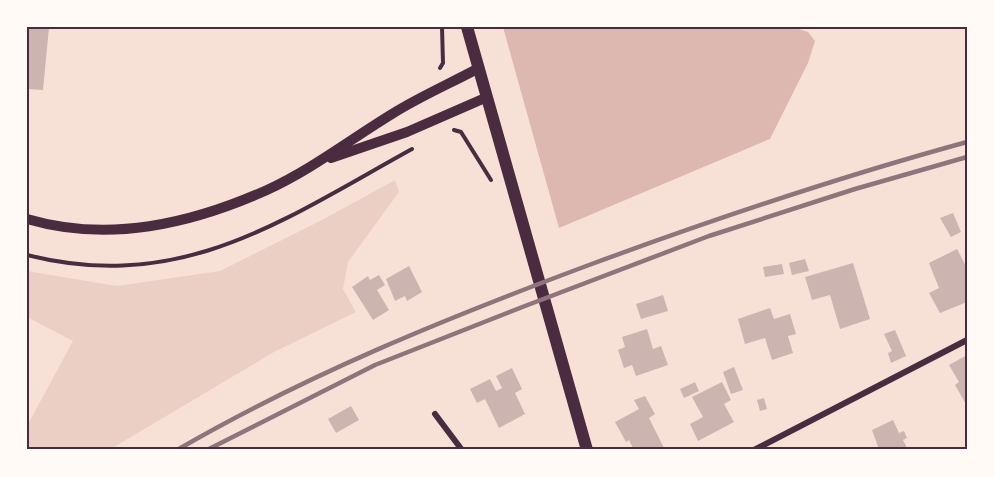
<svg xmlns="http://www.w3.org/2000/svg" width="994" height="477" font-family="Signika,sans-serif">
<rect width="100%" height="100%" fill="#f7e1d7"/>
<polygon fill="#ebcfc5" points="395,180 399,192 348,262 343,289 356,312 274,352 109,450 27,450 27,426 73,341 27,317 27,271 117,286 220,271 322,220"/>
<polygon fill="#dcb8b0" points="503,27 799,29 808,32 815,41 808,63 770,139 559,228"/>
<g fill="#ccb4b1">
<polygon points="27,27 49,27 43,90 27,89"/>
<polygon points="953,213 961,232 951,237 940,218"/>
<polygon points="957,249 967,268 967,302 940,313 929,293 939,288 929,263"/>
<polygon points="805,259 809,271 792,275 789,263"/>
<polygon points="853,263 870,319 840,329 830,295 812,300 805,277"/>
<polygon points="782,264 784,274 765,277 763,267"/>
<polygon points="409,266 422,292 407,301 405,296 395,301 386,279"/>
<polygon points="379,275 385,285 377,290 389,310 373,320 352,287 368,276 370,280"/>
<polygon points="663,295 668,311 641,319 636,304"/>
<polygon points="770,308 774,319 790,314 796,334 788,336 793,353 772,360 765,338 745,344 738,319"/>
<polygon points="647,329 653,349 661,346 668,365 636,376 632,365 624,368 618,350 625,347 622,337"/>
<polygon points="895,330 906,356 891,363 888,353 892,351 884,334"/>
<polygon points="967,355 967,406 955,385 959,382 949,365"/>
<polygon points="734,367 743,390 731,394 723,372"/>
<polygon points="512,368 522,389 515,393 525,414 499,428 485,399 477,403 470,389 490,379 496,391 502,388 496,376"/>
<polygon points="695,382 699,391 684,398 680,389"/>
<polygon points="722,382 731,400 724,404 734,422 698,441 690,424 703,417 692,397"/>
<polygon points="645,396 655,414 649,418 665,450 634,450 629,440 626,442 615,422 639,409 634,400"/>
<polygon points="764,398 767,409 760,411 757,400"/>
<polygon points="351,406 359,420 336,433 328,419"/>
<polygon points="893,420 899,433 904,431 907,438 903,440 908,450 879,449 872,430"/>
</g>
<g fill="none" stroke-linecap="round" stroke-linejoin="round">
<g stroke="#4a2c40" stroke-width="4">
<polyline points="440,68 443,63 442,27"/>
<polyline points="454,130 461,132 491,180"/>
<path d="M27,255C182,294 283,220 412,149"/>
</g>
<g stroke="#4a2c40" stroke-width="6">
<polyline points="435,414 462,450"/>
<polyline points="754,450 967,340"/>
</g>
<g stroke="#4a2c40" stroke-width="10">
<polyline points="331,158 407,132 485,98"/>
<path d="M27,219C109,243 191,224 267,190C311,170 351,139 392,114C419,97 449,84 477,69"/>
</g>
<polyline stroke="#4a2c40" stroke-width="12" points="467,27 587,450"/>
<g stroke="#8f747c" stroke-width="4.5">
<path d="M177,450C308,374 447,318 589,265C714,219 839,177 967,142"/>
<polyline points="207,450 375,365 525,306 709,236 855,189 967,157"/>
</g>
</g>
<rect width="994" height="477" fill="none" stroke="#fffaf5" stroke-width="57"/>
<rect x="28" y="28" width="938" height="420" fill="none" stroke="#4a2c40" stroke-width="2"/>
</svg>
